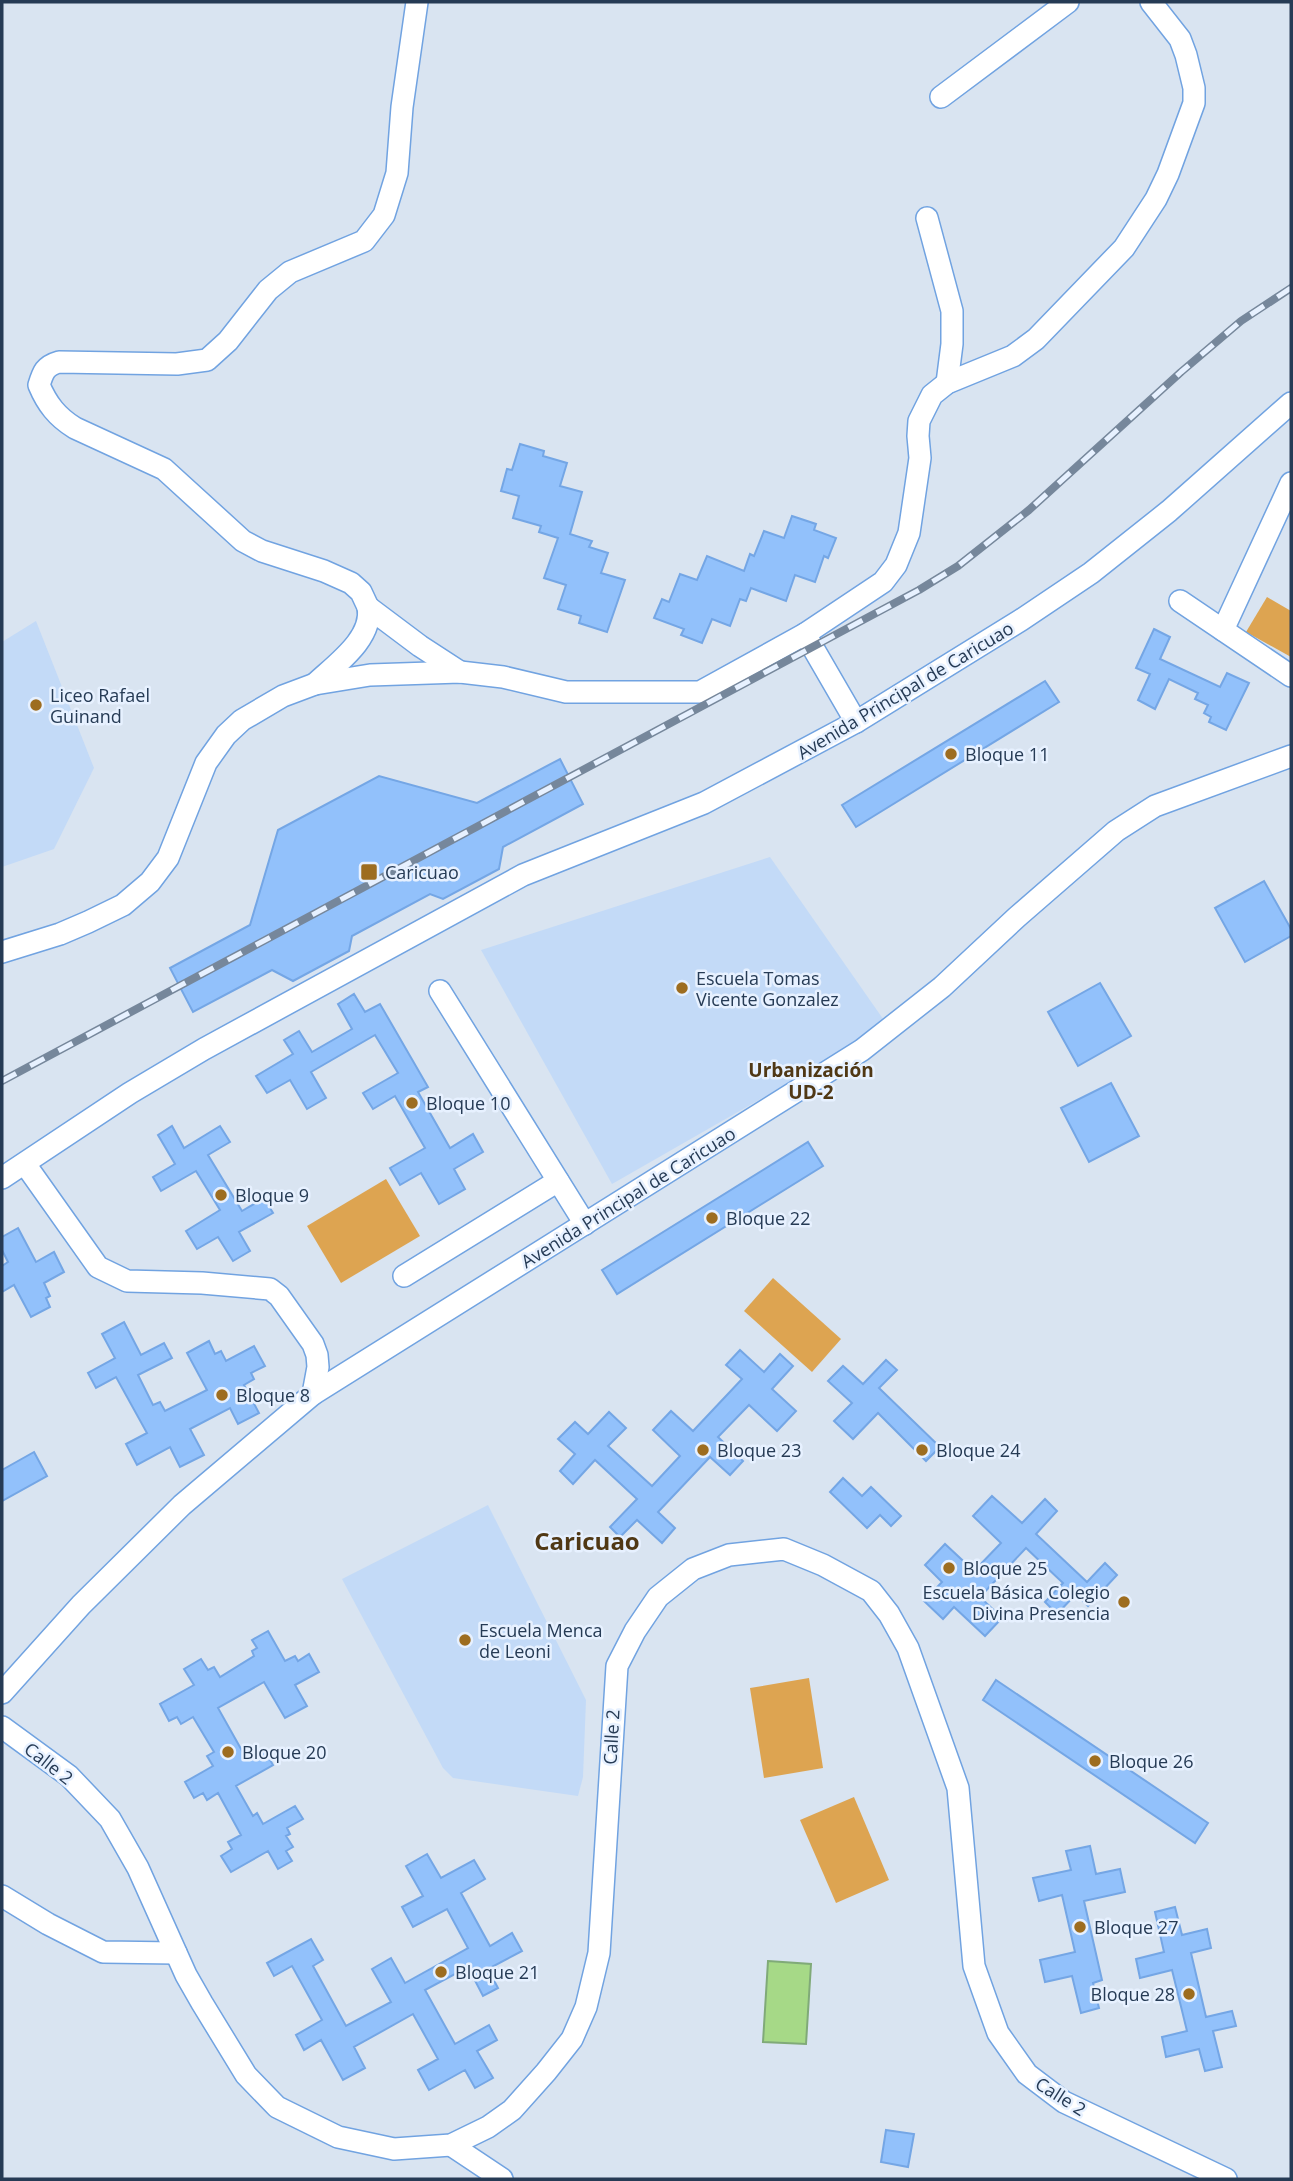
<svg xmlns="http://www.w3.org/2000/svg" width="1293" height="2181" font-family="'Open Sans',sans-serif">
<rect width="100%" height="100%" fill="#d9e4f1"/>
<g fill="#c3daf7">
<polygon points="36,621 94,768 54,849 2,867 2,642"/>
<polygon points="770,857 888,1026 612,1184 481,950"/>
<polygon points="488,1505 586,1700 583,1777 578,1796 453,1778 443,1768 342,1579"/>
</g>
<g fill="#dda451">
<polygon points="1267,597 1291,611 1291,657 1246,632"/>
<polygon points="386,1179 420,1236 341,1283 307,1226"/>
<polygon points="773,1278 841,1339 812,1372 744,1311"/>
<polygon points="809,1678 823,1768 764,1778 750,1688"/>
<polygon points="854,1797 889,1880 836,1903 800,1820"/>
</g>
<polygon fill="#a6d987" stroke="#80aa78" stroke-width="2" points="768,1961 811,1964 806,2044 763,2042"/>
<g fill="#92c1fb" stroke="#74a6e5" stroke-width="2">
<polygon points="520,444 544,451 543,456 567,463 560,486 582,492 570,534 592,541 589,547 608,553 601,573 625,580 607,632 579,623 581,616 558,609 566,585 544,578 558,538 539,532 541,526 513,518 519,496 501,491 507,469 512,470"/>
<polygon points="792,516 816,524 814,530 836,538 828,558 824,556 815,582 795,575 786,601 751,588 746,601 740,599 730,626 712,619 702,643 681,635 684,629 654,618 662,599 669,602 680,574 697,580 707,556 744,571 750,554 754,556 764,531 784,538"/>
<polygon points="1154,629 1170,637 1160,659 1220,687 1227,673 1249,683 1226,730 1209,722 1211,717 1204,713 1208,705 1195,699 1198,693 1169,679 1155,709 1138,700 1150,674 1136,668"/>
<polygon points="1045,681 1059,702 856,827 842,805"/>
<polygon points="560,759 583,804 503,847 499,869 443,899 430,894 352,936 349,951 293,981 272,970 193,1012 170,968 250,925 278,830 379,776 477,803"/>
<polygon points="1264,881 1291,929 1291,936 1245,962 1215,908"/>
<polygon points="1100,983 1131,1036 1078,1066 1048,1012"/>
<polygon points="354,994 365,1012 380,1004 428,1087 418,1092 450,1148 473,1134 483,1152 454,1169 465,1189 439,1204 421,1173 400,1185 390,1168 425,1148 395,1096 373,1109 363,1093 398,1073 375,1035 311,1072 326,1098 307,1109 290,1080 267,1093 256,1076 293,1054 284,1040 299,1031 312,1052 352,1029 338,1004"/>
<polygon points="1111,1083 1139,1136 1089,1162 1061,1108"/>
<polygon points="172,1126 184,1148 220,1126 230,1142 208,1155 242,1211 264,1198 273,1213 239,1232 250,1251 233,1261 218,1237 197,1249 186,1231 220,1210 196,1171 161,1191 153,1177 175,1164 158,1135"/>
<polygon points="808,1142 823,1166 617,1294 602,1270"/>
<polygon points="18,1228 36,1262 54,1252 64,1272 44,1283 50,1296 46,1298 50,1307 31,1317 14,1285 2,1292 2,1266 8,1262 2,1250 2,1237"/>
<polygon points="124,1322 141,1355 164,1343 172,1358 138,1375 153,1405 160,1402 165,1411 207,1390 187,1353 209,1341 215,1354 221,1351 226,1361 254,1346 265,1366 251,1373 254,1379 244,1385 259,1413 238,1424 230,1408 190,1429 204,1455 180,1467 170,1447 137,1465 126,1444 147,1433 116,1377 96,1388 88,1373 115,1358 102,1334"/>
<polygon points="740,1350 764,1372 780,1354 793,1366 772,1389 796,1411 777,1431 749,1405 718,1437 743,1461 730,1475 710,1457 658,1512 675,1528 662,1543 637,1520 620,1537 610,1527 637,1499 595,1460 573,1484 560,1471 575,1454 558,1439 575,1422 588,1434 609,1412 626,1428 608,1446 652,1486 680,1456 653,1430 671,1411 693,1431 742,1379 726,1365"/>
<polygon points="886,1360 897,1370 879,1388 940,1447 926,1461 878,1413 853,1439 834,1421 852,1403 828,1381 843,1366 863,1384"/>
<polygon points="34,1452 47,1476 2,1501 2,1470"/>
<polygon points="843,1478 862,1496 871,1487 901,1516 891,1526 880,1515 867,1528 830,1492"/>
<polygon points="992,1496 1022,1523 1045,1499 1057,1511 1036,1534 1087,1582 1105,1563 1117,1575 1088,1606 1076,1594 1057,1614 1045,1602 1063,1583 1026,1548 980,1597 1002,1618 985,1636 954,1607 943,1619 924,1601 942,1582 925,1565 945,1544 974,1571 1001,1543 973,1516"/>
<polygon points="268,1631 285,1661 295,1656 298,1661 309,1654 319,1672 295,1685 307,1706 285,1718 264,1682 218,1708 245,1756 250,1753 252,1757 264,1749 273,1765 236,1786 253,1816 257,1813 263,1824 295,1806 303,1819 287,1828 290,1834 286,1836 293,1847 286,1851 292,1861 278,1869 268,1851 231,1872 221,1856 232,1849 228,1842 241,1835 218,1793 207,1800 203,1793 194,1798 185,1782 213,1766 207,1756 214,1752 193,1717 181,1724 177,1717 169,1721 160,1704 194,1685 184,1669 201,1659 208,1670 214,1667 220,1677 254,1656 252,1651 257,1648 252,1640"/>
<polygon points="996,1680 1208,1823 1195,1843 983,1700"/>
<polygon points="1090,1846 1096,1874 1120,1869 1125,1892 1084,1901 1102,1980 1093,1983 1099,2008 1081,2013 1072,1976 1045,1982 1040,1960 1075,1952 1062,1895 1039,1901 1033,1878 1071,1870 1066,1851"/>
<polygon points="427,1854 441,1878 474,1860 485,1879 461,1893 490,1946 512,1933 522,1951 488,1969 498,1988 483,1996 468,1967 425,1990 455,2044 489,2025 497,2040 477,2051 493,2078 475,2088 465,2070 429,2090 418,2070 438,2059 413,2014 354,2047 365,2068 343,2080 321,2040 304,2050 296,2035 322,2020 292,1966 274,1976 267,1963 311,1939 323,1960 313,1966 346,2026 391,2002 372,1969 391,1958 405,1983 468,1948 447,1909 413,1927 402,1907 423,1896 406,1866"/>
<polygon points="1175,1907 1182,1935 1207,1929 1211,1948 1191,1953 1206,2017 1232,2011 1236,2026 1213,2031 1222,2067 1205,2071 1199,2049 1166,2057 1162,2037 1187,2031 1172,1970 1140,1978 1136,1959 1164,1952 1155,1912"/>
<polygon points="886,2130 914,2134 908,2167 881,2162"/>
</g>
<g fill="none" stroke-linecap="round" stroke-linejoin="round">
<defs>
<g id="street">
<polyline points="941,97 1068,2"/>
<polyline points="927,218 952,311 952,344 947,383"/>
<polyline points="1180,601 1291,676"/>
<path d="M368,607L361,592L351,583L324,571L262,551L243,541L164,469L75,428C57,417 47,404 39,385C43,372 45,366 59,362L177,364L207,360L228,341L268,290L290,272L364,241L384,215L397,173L402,107L417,2"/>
<polyline points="1223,630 1291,483"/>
<polyline points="805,634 856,722"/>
<path d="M315,684C335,665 374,638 368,607L420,646L460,672"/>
<polyline points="2,952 60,934 88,922 123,905 150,882 168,858 206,763 226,735 242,720 283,696 315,684 370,675 460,672 503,677 566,692 700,692 805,634 883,582 896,565 909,533 920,458 918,436 919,421 932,395 947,383 1013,356 1036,339 1124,248 1156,199 1168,174 1194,103 1194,88 1186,55 1180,39 1151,2"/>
<polyline points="440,991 585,1224"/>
<polyline points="25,1164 98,1267 127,1281 202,1283 270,1289 279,1296 313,1344 317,1355 318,1367 313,1394"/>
<polyline points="2,1178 130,1093 204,1049 523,875 704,803 856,722 1021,620 1091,573 1169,511 1291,403"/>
<polyline points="404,1276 558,1181"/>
<polyline points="2,1693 81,1605 182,1505 313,1394 862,1050 942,987 1017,917 1116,831 1155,806 1291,756"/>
<polyline points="2,1727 69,1776 110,1819 138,1868 186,1975 202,2003 246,2075 277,2107 338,2137 394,2149 451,2145 488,2127 512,2110 546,2072 572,2039 586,2007 599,1953 617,1666 635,1631 658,1597 693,1569 729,1555 784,1549 823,1565 871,1591 889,1614 908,1648 958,1788 974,1966 998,2033 1027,2074 1064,2102 1226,2179"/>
<polyline points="2,1896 48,1924 103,1952 176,1953"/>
<polyline points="451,2145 502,2179"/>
</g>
</defs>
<use href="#street" stroke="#71a3e1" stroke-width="24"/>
<use href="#street" stroke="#fff" stroke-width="21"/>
<defs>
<polyline id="rail" points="2,1081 919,590 958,566 1029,510 1181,372 1241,321 1291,288"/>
</defs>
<use href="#rail" stroke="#76879b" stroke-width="8"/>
<use href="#rail" stroke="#e7f1ff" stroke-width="5" stroke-dasharray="16" stroke-linecap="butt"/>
</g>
<g fill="#9d6d20" stroke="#e7f1ff" stroke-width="2.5">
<circle cx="36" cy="705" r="7"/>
<circle cx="951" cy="754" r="7"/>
<rect x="360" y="863" width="18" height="18" rx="3.5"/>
<circle cx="682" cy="988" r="7"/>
<circle cx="412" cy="1103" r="7"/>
<circle cx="221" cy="1195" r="7"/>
<circle cx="712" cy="1218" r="7"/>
<circle cx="222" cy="1395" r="7"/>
<circle cx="703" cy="1450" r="7"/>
<circle cx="922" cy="1450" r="7"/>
<circle cx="949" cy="1568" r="7"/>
<circle cx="1124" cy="1602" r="7"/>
<circle cx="465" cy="1640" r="7"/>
<circle cx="228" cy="1752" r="7"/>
<circle cx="1095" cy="1761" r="7"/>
<circle cx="1080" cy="1927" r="7"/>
<circle cx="441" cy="1972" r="7"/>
<circle cx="1189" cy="1994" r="7"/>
</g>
<g text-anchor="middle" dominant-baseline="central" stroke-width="5" stroke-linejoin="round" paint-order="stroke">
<g font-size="18" fill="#263b55" stroke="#e7f1ff">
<text transform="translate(905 690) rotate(-31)">Avenida Principal de Caricuao</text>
<text transform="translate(628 1197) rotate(-32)">Avenida Principal de Caricuao</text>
<text transform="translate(611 1737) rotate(-87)">Calle 2</text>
<text transform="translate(49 1763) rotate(38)">Calle 2</text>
<text transform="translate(1061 2096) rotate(32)">Calle 2</text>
</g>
<g font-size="18" fill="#263b55" stroke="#e7f1ff" text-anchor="start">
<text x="50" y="695">Liceo Rafael<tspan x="50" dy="21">Guinand</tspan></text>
<text x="965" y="754">Bloque 11</text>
<text x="385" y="872">Caricuao</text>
<text x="696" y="978">Escuela Tomas<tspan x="696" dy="21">Vicente Gonzalez</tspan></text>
<text x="426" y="1103">Bloque 10</text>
<text x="235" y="1195">Bloque 9</text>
<text x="726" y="1218">Bloque 22</text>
<text x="236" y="1395">Bloque 8</text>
<text x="717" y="1450">Bloque 23</text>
<text x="936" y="1450">Bloque 24</text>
<text x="963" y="1568">Bloque 25</text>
<text x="1110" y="1592" text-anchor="end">Escuela Básica Colegio<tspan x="1110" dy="21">Divina Presencia</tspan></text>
<text x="479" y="1630">Escuela Menca<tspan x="479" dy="21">de Leoni</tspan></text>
<text x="242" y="1752">Bloque 20</text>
<text x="1109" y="1761">Bloque 26</text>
<text x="1094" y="1927">Bloque 27</text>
<text x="455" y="1972">Bloque 21</text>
<text x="1175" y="1994" text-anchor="end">Bloque 28</text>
</g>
<g font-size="19" font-weight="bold" fill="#503815" stroke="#e7f1ff">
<text x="811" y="1070">Urbanización<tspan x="811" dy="22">UD-2</tspan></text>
</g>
<g font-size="24" font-weight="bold" fill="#503815" stroke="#e7f1ff">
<text x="587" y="1540">Caricuao</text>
</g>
</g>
<rect width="1293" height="2181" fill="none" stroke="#263b55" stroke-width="7"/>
</svg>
